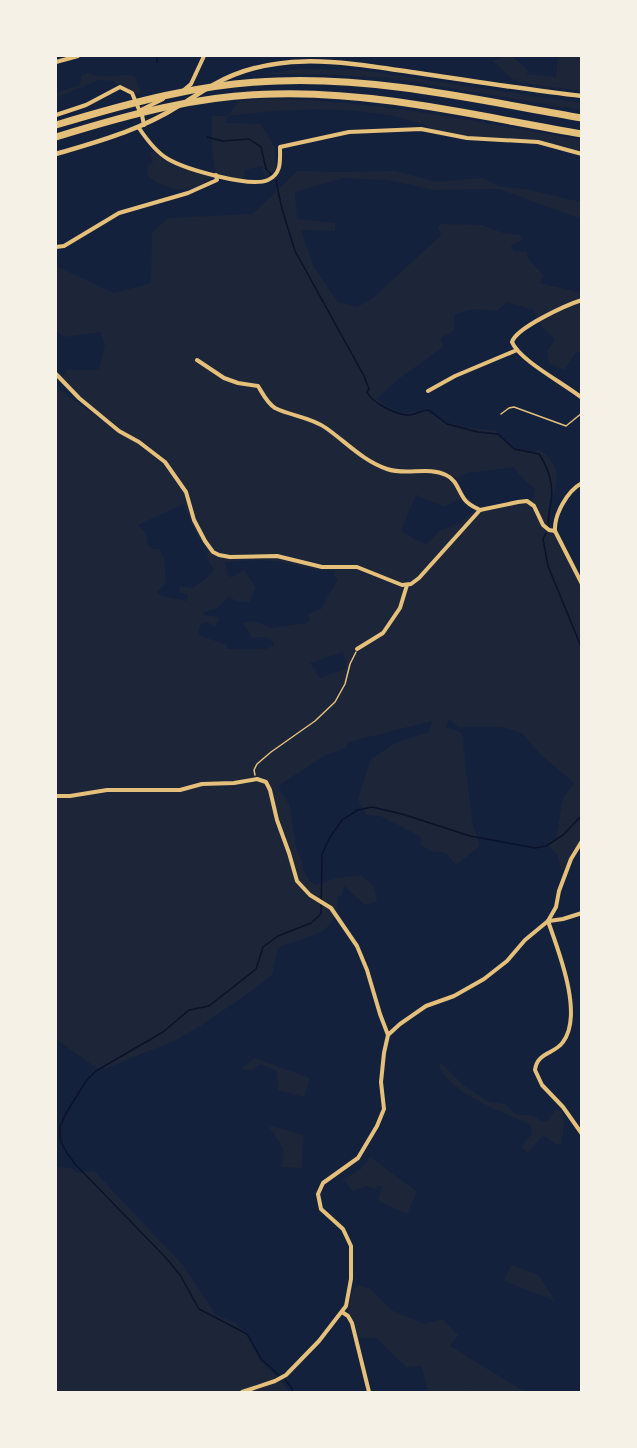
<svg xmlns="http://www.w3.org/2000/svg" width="637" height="1448" font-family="Montserrat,sans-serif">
<rect width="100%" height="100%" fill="#14213d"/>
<g fill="#1d2539" fill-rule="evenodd">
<polygon points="501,56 512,56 527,69 527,74 556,77 558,56 581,56 581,91 516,82 517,79 513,80 493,61 501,58"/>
<polygon points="300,69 359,70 581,103 581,110 390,78 316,74 261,74"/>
<path d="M88,73C107,81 115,72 135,76L141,93L134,94L125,86L118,85L113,81L99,80L56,98V93L80,85L81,76Z"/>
<path d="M264,99C371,99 476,122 581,140V154C567,150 552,144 537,142C513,139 487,142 463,137C439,133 418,121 393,116C339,106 283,109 228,116L225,123L261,124L275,147V170L265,177L262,166L245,170L244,179L216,175C192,193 171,195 147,175L148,165L153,163L150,153L156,150L166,159L216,175L212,146V116H228L238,101Z"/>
<path d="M297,171L342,172L395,171L437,182L482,178L499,186L530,190L581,202V219L499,189L433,190L388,180L343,178L295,192L297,219L335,223V231L301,230L314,267L338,302L357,307L373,298L439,237L441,234L438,227L441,224L482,225L503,233L520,235L523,240L512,245L511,248L514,251L527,252L528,258L543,275L540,283L581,293V353L576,352L564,370L549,363L547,351L555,340L538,322L534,310L507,302L497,311L474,309L454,314V331L441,338L443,347L396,381L377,399L399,414L425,410L448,425L496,431L516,449L534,453L539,449C572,473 550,489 547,522L557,528L582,584V841L567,870L561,869L558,856L547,843L556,838L563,798L574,783L540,754L522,733L501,727H459L449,719L446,727L462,733L472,821L480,846L456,865L446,853L431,851L421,845V837L381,816L366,815L358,799L371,759L395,743L429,732L432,721L349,742L345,748L324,756L278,786L290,806L293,829L297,851L302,860L303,869L309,880L315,885L337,878L361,875L374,886L377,901L365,905L344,886L342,895L338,896C337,939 308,934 278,948L272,975L250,992L202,1025L174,1041L107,1068H96L56,1039V382L58,389L112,427L61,380L67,370H99L105,344L100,332L65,337L56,331V266L114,293L151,283L152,233L168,218L253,214ZM514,467L522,478L535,489L533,499H521L474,510L459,523L439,531L427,544L414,539L401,530L416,495L445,507L463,497L454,479L468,473ZM184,504L196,533L208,551L207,558L214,570L206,579L192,588L180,586L179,592L188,595L187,601L161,596L157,592L166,583L164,558L159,549H153L147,544L146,534L138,525ZM260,560L282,562L304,568L335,571L334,575L338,579L321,609L308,614L310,619L307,623L272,628L255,621L243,623L252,638L266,637L274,642L273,646L265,649H227V645L198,635L201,624L207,622L215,627L220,617L204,615V612L216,609L229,596L235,601L249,603L256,588L244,570L232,577L228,576L225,562ZM343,652L347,668L320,678L310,663Z"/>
<polygon points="255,1058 310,1078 304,1097 278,1090 277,1071 260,1064 253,1070 241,1069"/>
<path d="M441,1063L461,1083L487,1101L505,1104L515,1114L534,1116L542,1122L548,1121L555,1110H561L564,1120L562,1143L559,1145C552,1144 550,1136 542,1137L534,1145L530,1151L527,1152L522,1147C526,1138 537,1134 529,1124C504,1112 446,1093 439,1064Z"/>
<polygon points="268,1125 303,1135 302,1168 282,1167 283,1148"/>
<polygon points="370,1157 417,1192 407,1214 378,1201 382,1187 377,1185 375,1189 368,1186 352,1191 344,1179 360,1170"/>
<polygon points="56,1167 72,1168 78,1173 94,1171 182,1264 216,1315 234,1322 249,1335 247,1335 260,1361 284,1384 289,1392 56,1392"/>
<polygon points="511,1265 539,1275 555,1301 504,1281"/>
<polygon points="358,1285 370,1289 391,1310 424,1324 443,1319 458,1335 450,1346 522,1390 533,1392 475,1392 468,1390 466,1392 428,1392 422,1366 406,1367 376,1338 359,1338 355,1324 347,1313 353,1290"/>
</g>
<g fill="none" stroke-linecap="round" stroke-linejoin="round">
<g stroke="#0b132b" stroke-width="1.5">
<polyline points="157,62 157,56"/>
<polyline points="207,137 223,141 249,139 261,147 266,169 272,175"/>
<path d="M276,181L282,209L295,251L364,376L369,389L367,392C372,403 398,416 410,415C417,414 422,410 429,410L447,424L478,432L498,434L514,449L539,454C548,467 554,485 551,501C550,510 547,517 549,526"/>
<polyline points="546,533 543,539 548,566 582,649"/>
<polyline points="279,1375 262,1360 247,1334 199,1309 180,1275 167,1259 76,1165 67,1153 61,1142 60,1135 60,1127 65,1115 86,1081 96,1071 163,1032 189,1010 209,1006 256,969 263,947 278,936 311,923 321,914 322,854 329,839 342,820 358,810 372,807 402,814 470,836 535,848 546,846 563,835 582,815"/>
<polyline points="285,1380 292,1388 292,1392"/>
</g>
<polyline stroke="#e5c07b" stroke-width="1.5" points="255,775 254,770 257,764 271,752 315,721 335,702 345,684 350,664 356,652"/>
<polyline stroke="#e5c07b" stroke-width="1.5" points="501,414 509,408 514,407 566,426 582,413"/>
<g stroke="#e5c07b" stroke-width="4">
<polyline points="56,62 78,56"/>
<polyline points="184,90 191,84 204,56"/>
<polyline points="56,115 86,105 120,87 132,93 140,112"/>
<polyline points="144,125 141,110 163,99"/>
<path d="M139,128C147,140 156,152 168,159C185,169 250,188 268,180C282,174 280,160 280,147L349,132L421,129L467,138L538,142L582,154"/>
<polyline points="56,247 64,246 119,213 188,193 217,180 216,175"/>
<path d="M582,300C566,305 516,328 512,342C519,360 565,384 582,398"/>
<path d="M197,360L224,378L238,383L258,386C263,394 267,403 275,408C291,416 311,417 326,428C346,442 363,461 387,469C406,476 428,466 446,475C457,480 458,491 465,500C469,505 474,507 480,510"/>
<polyline points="56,374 79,398 119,431 139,442 165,462 186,492 194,520 205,541 213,552 219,555 230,557 277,556 322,567 357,567 402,585 411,584 419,578 480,510 518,502 527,501 534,506 543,525 549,530 555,531"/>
<polyline points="428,391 455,376 517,350"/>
<path d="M582,483C567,491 554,515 555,531L582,584"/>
<polyline points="357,649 383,633 400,608 407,585"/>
<polyline points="56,796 70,796 107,790 180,790 202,784 234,783 257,779 266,782 270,790 277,820 289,853 297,881 310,895 331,908 357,946 367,970 380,1014 388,1035"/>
<path d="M548,921C558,950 584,1014 563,1042C555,1054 537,1052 535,1070L542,1085L563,1107L582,1134"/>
<polyline points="549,921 563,919 582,913"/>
<polyline points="342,1312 348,1316 352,1323 369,1392"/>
<polyline points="242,1392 275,1381 286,1375 319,1341 346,1306 351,1279 351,1246 343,1229 321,1209 318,1194 323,1183 358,1158 377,1126 384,1109 381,1082 384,1053 388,1035 400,1024 426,1006 454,996 484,979 507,961 525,940 548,921 556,907 559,891 571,859 582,841"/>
</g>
<g stroke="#e5c07b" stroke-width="4.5">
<path d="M213,85C277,48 349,63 418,73C473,81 527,90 582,96"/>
<polyline points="187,101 206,89"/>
<path d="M56,154C100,141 141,130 180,105"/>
</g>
<g stroke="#e5c07b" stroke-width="7">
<path d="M56,125C129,103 201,83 278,81C380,77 482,101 582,118"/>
<path d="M56,137C127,115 199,95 274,94C377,91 481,117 582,134"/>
</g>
</g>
<rect width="637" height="1448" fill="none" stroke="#f6f1e7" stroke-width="114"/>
</svg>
